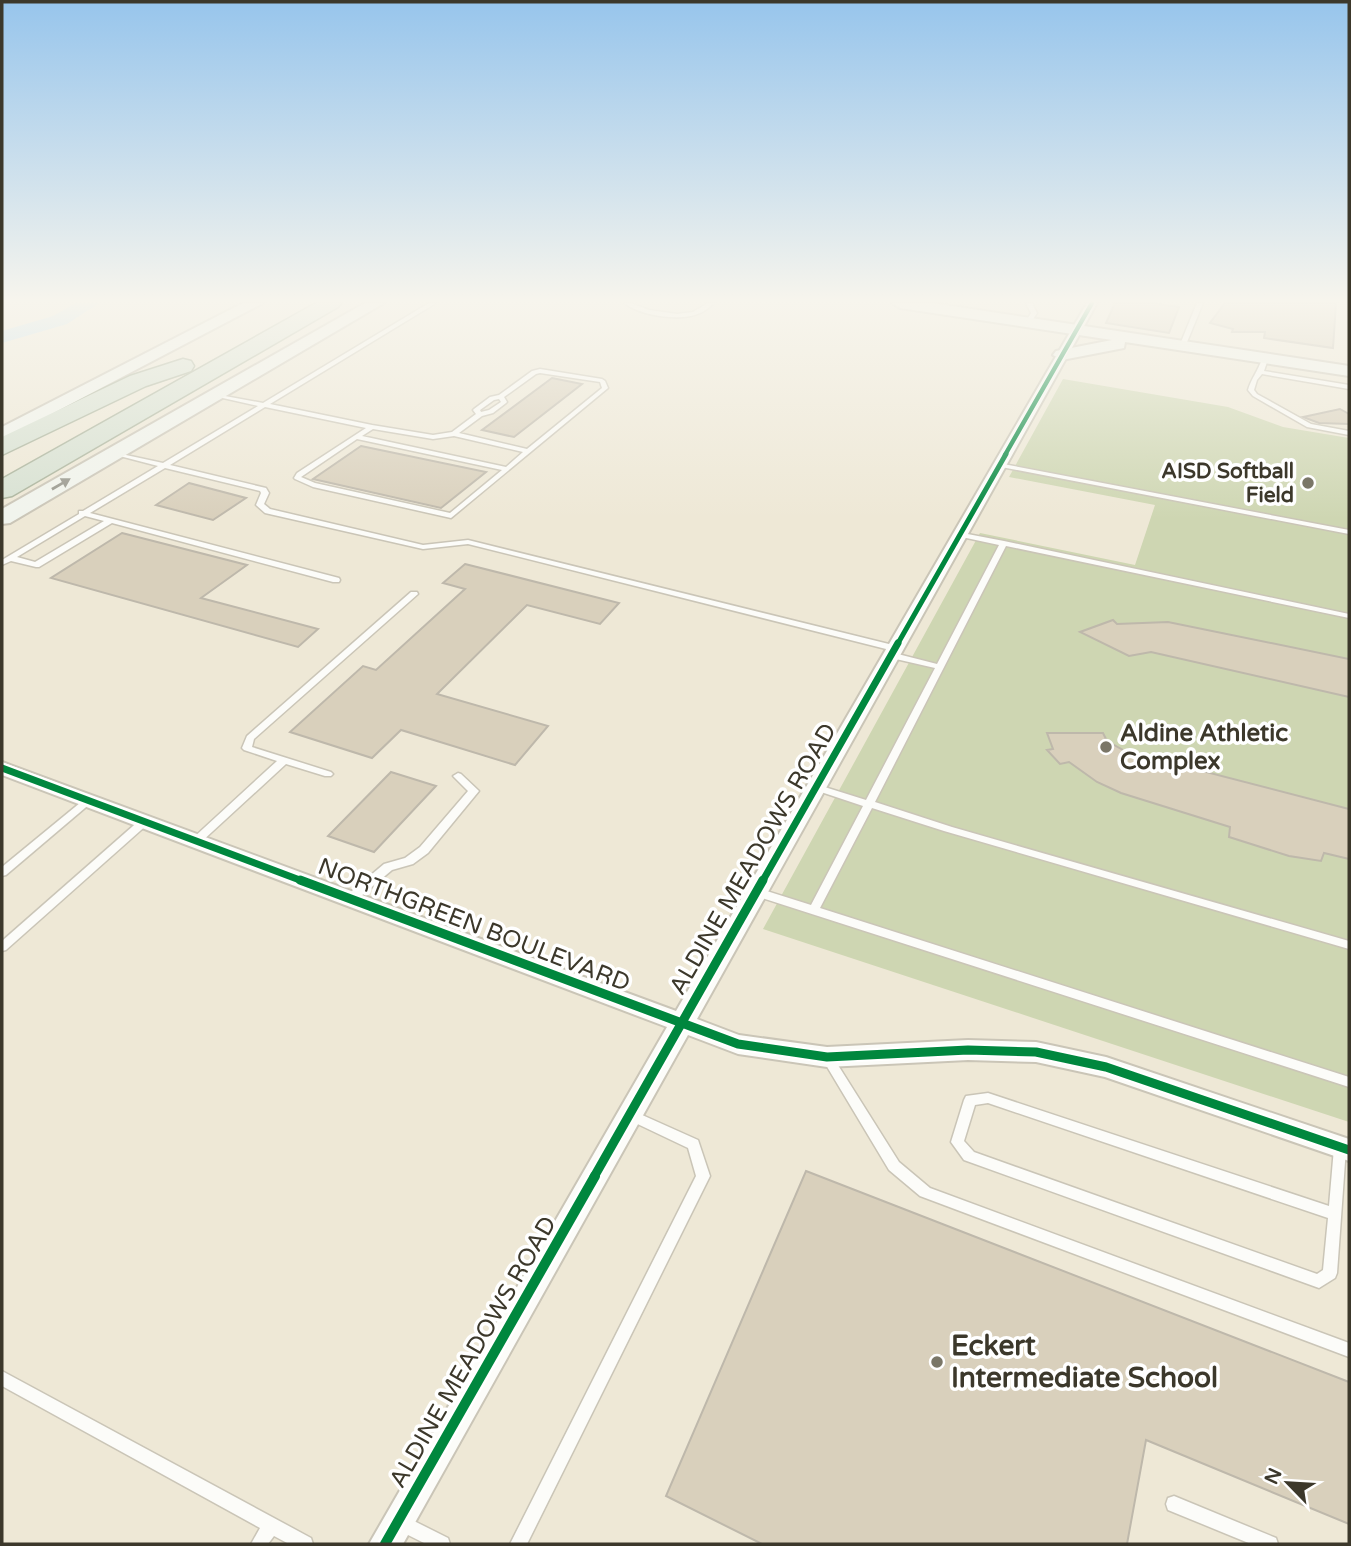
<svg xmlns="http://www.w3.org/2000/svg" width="1351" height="1546" font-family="'Varela Round',sans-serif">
<rect width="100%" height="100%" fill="#eee8d6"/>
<polygon fill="#ced6b2" points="1063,379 1228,407 1283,427 1349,438 1349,1122 763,929 980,533 1135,565 1155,505 1009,477"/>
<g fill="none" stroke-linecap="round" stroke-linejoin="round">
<polygon fill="#bedff1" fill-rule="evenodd" points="76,303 99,303 67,324 2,343 2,331 53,316"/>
</g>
<g fill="#d9d0bc" stroke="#beb8ab" stroke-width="2">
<polygon points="1115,303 1153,303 1179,307 1169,333 1106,323"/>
<polygon points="1225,303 1336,303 1333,348 1264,338 1265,332 1232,332 1233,329 1210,323"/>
<polygon points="552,378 582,384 514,437 482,430"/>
<polygon points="1340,409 1349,414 1349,424 1319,423 1303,417"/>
<polygon points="361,446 486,472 441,508 313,479"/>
<polygon points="189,483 246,498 213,520 156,505"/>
<polygon points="122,533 247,565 201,598 318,629 298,647 51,578"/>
<polygon points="465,564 619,603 600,624 527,605 437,694 548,726 515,765 401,730 372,758 290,732 363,666 376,670 465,589 443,583"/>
<polygon points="1113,620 1117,624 1168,622 1349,659 1349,697 1151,652 1129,656 1080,632"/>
<polygon points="1047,733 1103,733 1107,741 1125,751 1349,809 1349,859 1324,853 1321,861 1289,856 1229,837 1230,827 1121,793 1097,782 1069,762 1060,764 1047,750 1053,749"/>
<polygon points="391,772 436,786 374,852 328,836"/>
<polygon points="806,1171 1349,1382 1349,1524 1146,1440 1127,1544 762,1544 666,1496"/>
</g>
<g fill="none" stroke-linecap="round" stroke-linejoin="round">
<defs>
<g id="lane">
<path d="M429,303H436L270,404L372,425L433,435L452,432L476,414L473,410L474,409L490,397L499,395L532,371L540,369L602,379L605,381L608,388L451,518L313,487L295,479L294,478L297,473L366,428L265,407L170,465L266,488L269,493L264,504L270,509L423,545L468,540L897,646L898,648L897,650L894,651L468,544L423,549L265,513L256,505L261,493L260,491L165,468L90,513L339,578L340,580L339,582H333L112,523L39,567H36L11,561L2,565V560L79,514V511H83L158,466L112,454V452L163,463L258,406L214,396V394L263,403ZM540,373L600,382L602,388L527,449L459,433L482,416L493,413L506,403L507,402L504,397L536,374ZM499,399L501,402L489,410L481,412L480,410L494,400ZM373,429L433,439L454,436L523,452L506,467L362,436ZM357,439L502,470L450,513L315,483L301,477ZM85,516L104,521L35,562L17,557Z"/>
<path d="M624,303H631L649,310L677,314L693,312L708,303H714C710,307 705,311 700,313C681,322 641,316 624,303Z"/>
<polygon points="1026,303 1032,303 1037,313 1030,324 1028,325 1025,323 1031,313"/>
<polygon points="1197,303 1203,303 1185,347 1180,348 1179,347"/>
<path d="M1265,357L1268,359L1264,371L1349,385V389L1262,374L1257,380L1254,390L1257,394L1311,424L1349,431V435L1307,427L1253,396L1248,390C1251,379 1258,371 1262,359Z"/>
<polygon points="998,463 1349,530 1349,534 996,466 996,464"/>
<polygon points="957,532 1004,541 1349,614 1349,618 1006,546 875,802 952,827 1349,941 1349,949 944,831 872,808 820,908 1349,1077 1349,1087 753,895 752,892 753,889 757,888 811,905 863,806 812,789 810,787 815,784 866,800 935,668 887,657 886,655 890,652 937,664 999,545 957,536"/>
<polygon points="411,592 417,592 418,594 254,739 252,747 331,772 333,774 331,776 325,776 286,764 200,843 192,843 191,841 192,839 277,761 244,750 242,748 247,736"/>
<polygon points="458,773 461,774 479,791 428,853 413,864 392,870 354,902 346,902 345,899 346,896 384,864 405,858 420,847 468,791 453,776"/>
<polygon points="89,797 92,798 94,800 92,802 6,875 2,876 2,867 86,798"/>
<polygon points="145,818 149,819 150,821 149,823 6,950 2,951 2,941 141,819"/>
<polygon points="827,1052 831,1054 899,1162 930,1188 1349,1343 1349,1357 920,1196 889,1170 823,1060 821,1057 823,1054"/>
<path d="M988,1093L1329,1206L1334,1148L1335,1144L1340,1142L1345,1144L1346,1148L1337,1273L1335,1278L1319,1288L964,1160L951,1142L964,1100L966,1096ZM988,1103L1328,1218L1323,1270L1317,1274L974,1152L964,1141L975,1105Z"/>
<polygon points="631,1110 698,1140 710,1176 527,1544 510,1544 696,1176 688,1148 627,1119 625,1115 627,1111"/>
<polygon points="2,1371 311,1538 313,1544 289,1544 274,1536 268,1544 251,1544 260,1528 2,1386"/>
<polygon points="1174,1496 1276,1538 1278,1544 1251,1544 1168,1510 1166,1504 1168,1498"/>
<polygon points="402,1515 448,1538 450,1544 426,1544 396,1529 394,1523 396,1517"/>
</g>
<polygon id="street" points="1087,303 1097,303 697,1019 739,1035 827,1047 968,1040 1036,1042 1106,1057 1349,1139 1349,1161 1105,1077 1036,1062 968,1060 827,1067 738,1054 688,1035 403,1544 369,1544 667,1027 2,775 2,762 676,1011"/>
<g id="secondary">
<polygon points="243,303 263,303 2,440 2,427"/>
<polygon points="365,303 384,303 10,523 2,524 2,509"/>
<polygon points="892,303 932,303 1349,366 1349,376 1125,342 1124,348 1062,360 1053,355 1056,351 1112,340 900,308"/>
</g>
<g id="highway">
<polygon points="316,303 341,303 338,307 12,496 2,498 2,479"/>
<polygon points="183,359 191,361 194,366 191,371 146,386 2,455 2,437 130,376"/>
</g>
</defs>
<use href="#lane" stroke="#cac5b7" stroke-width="3"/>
<use href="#street" stroke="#cac5b7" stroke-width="4"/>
<use href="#secondary" stroke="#cac5b7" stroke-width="4"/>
<use href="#highway" stroke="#a9b29b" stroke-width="3"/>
<use href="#lane" fill="#fcfcf9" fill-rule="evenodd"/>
<use href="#street" fill="#fcfcf9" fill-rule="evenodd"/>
<use href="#secondary" fill="#f1f4ed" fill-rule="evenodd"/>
<use href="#highway" fill="#d7e1d2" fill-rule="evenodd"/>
<defs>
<polyline id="cycleway-far4" points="1005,455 1092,303"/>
<polyline id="cycleway-far3" points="897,645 1006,454"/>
<g id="cycleway-far2">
<polyline points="2,768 305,882"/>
<polyline points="762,882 898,643"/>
</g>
<g id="cycleway-far1">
<polyline points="300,880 738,1044 827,1057 968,1050 1036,1052 1106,1067 1349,1150"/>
<polyline points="594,1177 763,880"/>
</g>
<polyline id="cycleway" points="385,1544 595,1176"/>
</defs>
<use href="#cycleway-far4" stroke="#fff" stroke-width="7"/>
<use href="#cycleway-far3" stroke="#fff" stroke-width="9"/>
<use href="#cycleway-far2" stroke="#fff" stroke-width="11"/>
<use href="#cycleway-far1" stroke="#fff" stroke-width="13"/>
<use href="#cycleway" stroke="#fff" stroke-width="15"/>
<use href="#cycleway-far4" stroke="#00873e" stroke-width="4.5"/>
<use href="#cycleway-far3" stroke="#00873e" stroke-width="5"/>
<use href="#cycleway-far2" stroke="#00873e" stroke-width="7"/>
<use href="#cycleway-far1" stroke="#00873e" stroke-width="9"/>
<use href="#cycleway" stroke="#00873e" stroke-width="10"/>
</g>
<defs><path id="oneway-solid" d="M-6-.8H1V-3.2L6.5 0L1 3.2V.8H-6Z" transform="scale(1.75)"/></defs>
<use fill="#96968c" href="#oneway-solid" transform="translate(61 484) rotate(-30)"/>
<linearGradient id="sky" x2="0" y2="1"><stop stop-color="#97c5ec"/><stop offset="0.58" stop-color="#f7f5ed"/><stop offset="1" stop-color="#f7f5ed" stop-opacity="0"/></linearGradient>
<rect width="1351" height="519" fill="url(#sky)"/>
<g fill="#7a7667" stroke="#fff" stroke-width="2.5">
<circle cx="1308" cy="483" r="7"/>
<circle cx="1106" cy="747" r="7"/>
<circle cx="937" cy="1362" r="7"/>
</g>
<g text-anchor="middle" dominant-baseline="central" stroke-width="7" stroke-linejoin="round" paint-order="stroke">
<g font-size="21" font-weight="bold" fill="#3c382b" stroke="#fff" text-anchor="end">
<text x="1294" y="471">AISD Softball<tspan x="1294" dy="24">Field</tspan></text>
</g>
<g font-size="24" font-weight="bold" fill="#3c382b" stroke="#fff" text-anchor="start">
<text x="1120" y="733">Aldine Athletic<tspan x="1120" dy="28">Complex</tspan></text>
</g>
<g font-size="24" fill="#3c382b" stroke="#fff">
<text transform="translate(753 859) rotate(-60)">ALDINE MEADOWS ROAD</text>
<text transform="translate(474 925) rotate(21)">NORTHGREEN BOULEVARD</text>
<text transform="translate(473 1352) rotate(-60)">ALDINE MEADOWS ROAD</text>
</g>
<g font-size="28" font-weight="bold" fill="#3c382b" stroke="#fff" text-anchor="start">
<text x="951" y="1346">Eckert<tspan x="951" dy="32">Intermediate School</tspan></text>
</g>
</g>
<rect width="1351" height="1546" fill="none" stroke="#3c382b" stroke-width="7"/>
<g transform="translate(1288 1483) rotate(295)" stroke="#ffffff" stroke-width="5" paint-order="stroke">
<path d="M0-5L12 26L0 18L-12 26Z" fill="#3c382b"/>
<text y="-10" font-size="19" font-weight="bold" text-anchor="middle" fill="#3c382b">N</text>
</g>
</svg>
